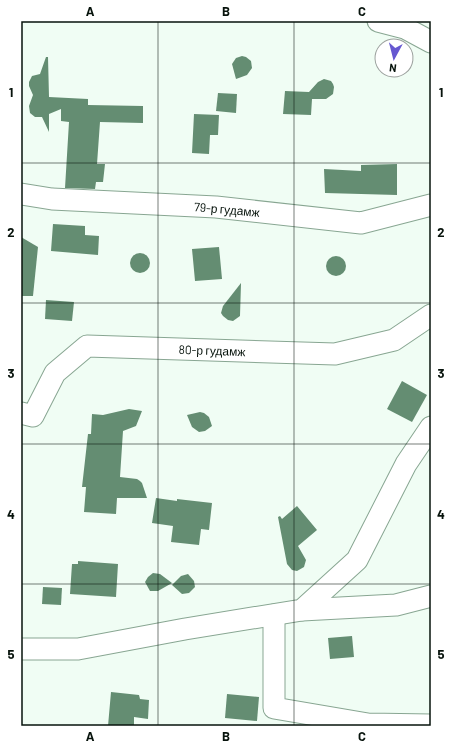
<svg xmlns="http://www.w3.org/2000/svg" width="452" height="747" font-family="Barlow,sans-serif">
<rect width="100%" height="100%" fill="#f0fdf4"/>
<g fill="#648d72">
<polygon points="242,56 246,57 251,61 252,68 247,75 236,79 232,64 236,58"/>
<polygon points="46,57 48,57 49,97 88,99 88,105 143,106 143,123 100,122 97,164 105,164 103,182 96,182 95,189 65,188 69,122 61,121 61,109 49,114 49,132 42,117 35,117 30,113 29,106 33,95 29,86 29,82 32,76 40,74"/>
<polygon points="324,79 331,81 333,84 334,87 333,94 326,99 312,99 311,115 283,114 285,91 309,92 318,82"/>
<polygon points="218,93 237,94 236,113 216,111"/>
<polygon points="194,114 219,115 218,135 210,135 209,154 192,153"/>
<polygon points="397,164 397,195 325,193 324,169 361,171 361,165"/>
<polygon points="53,224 85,226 85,235 99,236 98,255 51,251"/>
<polygon points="21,237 38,247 33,296 21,296"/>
<polygon points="219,247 222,279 195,281 192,249"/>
<circle cx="140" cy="263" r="10"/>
<circle cx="336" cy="266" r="10"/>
<polygon points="241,283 240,316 233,321 228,320 223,316 221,313 223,306"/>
<polygon points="46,300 74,302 72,321 45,319"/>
<polygon points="402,381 427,395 412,422 387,409"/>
<polygon points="129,409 142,411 136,426 123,431 120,477 137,479 140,481 142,483 147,498 117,498 116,514 84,512 86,487 82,487 88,434 91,434 92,414 103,415"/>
<polygon points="200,412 204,413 209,417 212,426 205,431 199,432 192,427 187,415"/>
<polygon points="156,498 177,501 177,499 212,503 209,530 201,529 199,545 171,542 173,526 152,523"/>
<polygon points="297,506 317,530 298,546 306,560 304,567 297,571 292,570 287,564 278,517 280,516 282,519"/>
<polygon points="78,561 118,564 116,597 70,594 72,564 78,564"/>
<polygon points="153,573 160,574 172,583 158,591 150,591 145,582 148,577"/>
<polygon points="188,574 194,581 195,587 189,593 182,594 172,585 181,576"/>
<polygon points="43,587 62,588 61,605 42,604"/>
<polygon points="352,636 354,657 330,659 328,638"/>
<polygon points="111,692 139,695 140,699 149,700 148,719 134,717 134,726 108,726"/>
<polygon points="227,694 259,697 257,721 225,718"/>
</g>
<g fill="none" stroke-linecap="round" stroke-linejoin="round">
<defs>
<g id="minor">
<polyline points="378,21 405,28 431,42"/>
<polyline points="21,194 52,199 216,207 361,223 431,205"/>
<polyline points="21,413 33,416 55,373 87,346 335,354 394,340 431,315"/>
<polyline points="302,610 396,605 431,596"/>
<polyline points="274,615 274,708 368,724 431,725"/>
<polyline points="21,649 78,649 185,629 302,610 357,560 406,464 431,427"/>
</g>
</defs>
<use href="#minor" stroke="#88a692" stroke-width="23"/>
<use href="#minor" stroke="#fff" stroke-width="21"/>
</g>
<path fill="none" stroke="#07130c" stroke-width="1" stroke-opacity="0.55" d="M158,21V726M294,21V726M21,163H431M21,303H431M21,444H431M21,584H431"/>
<g text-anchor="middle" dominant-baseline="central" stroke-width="3" stroke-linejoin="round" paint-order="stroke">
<g font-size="12" fill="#07130c" stroke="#fff">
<text transform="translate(227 209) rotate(5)">79-р гудамж</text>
<text transform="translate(212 350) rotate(2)">80-р гудамж</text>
</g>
</g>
<rect width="452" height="747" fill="none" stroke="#ffffff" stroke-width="44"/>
<g transform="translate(394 58) rotate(187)"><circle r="19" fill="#ffffff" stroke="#9ca19e"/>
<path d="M0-3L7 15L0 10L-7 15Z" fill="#6658d1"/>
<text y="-6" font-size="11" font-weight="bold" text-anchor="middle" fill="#07130c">N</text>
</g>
<rect x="22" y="22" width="408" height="703" fill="none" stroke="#07130c" stroke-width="1.5"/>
<g font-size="13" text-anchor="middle" font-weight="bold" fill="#07130c">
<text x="90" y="16">A</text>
<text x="226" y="16">B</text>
<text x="362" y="16">C</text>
<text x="11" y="97">1</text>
<text x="441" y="97">1</text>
<text x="11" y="237">2</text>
<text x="441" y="237">2</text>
<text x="11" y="378">3</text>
<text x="441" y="378">3</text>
<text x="11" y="519">4</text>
<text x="441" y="519">4</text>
<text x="11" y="659">5</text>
<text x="441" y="659">5</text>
<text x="90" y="741">A</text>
<text x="226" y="741">B</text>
<text x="362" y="741">C</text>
</g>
</svg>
